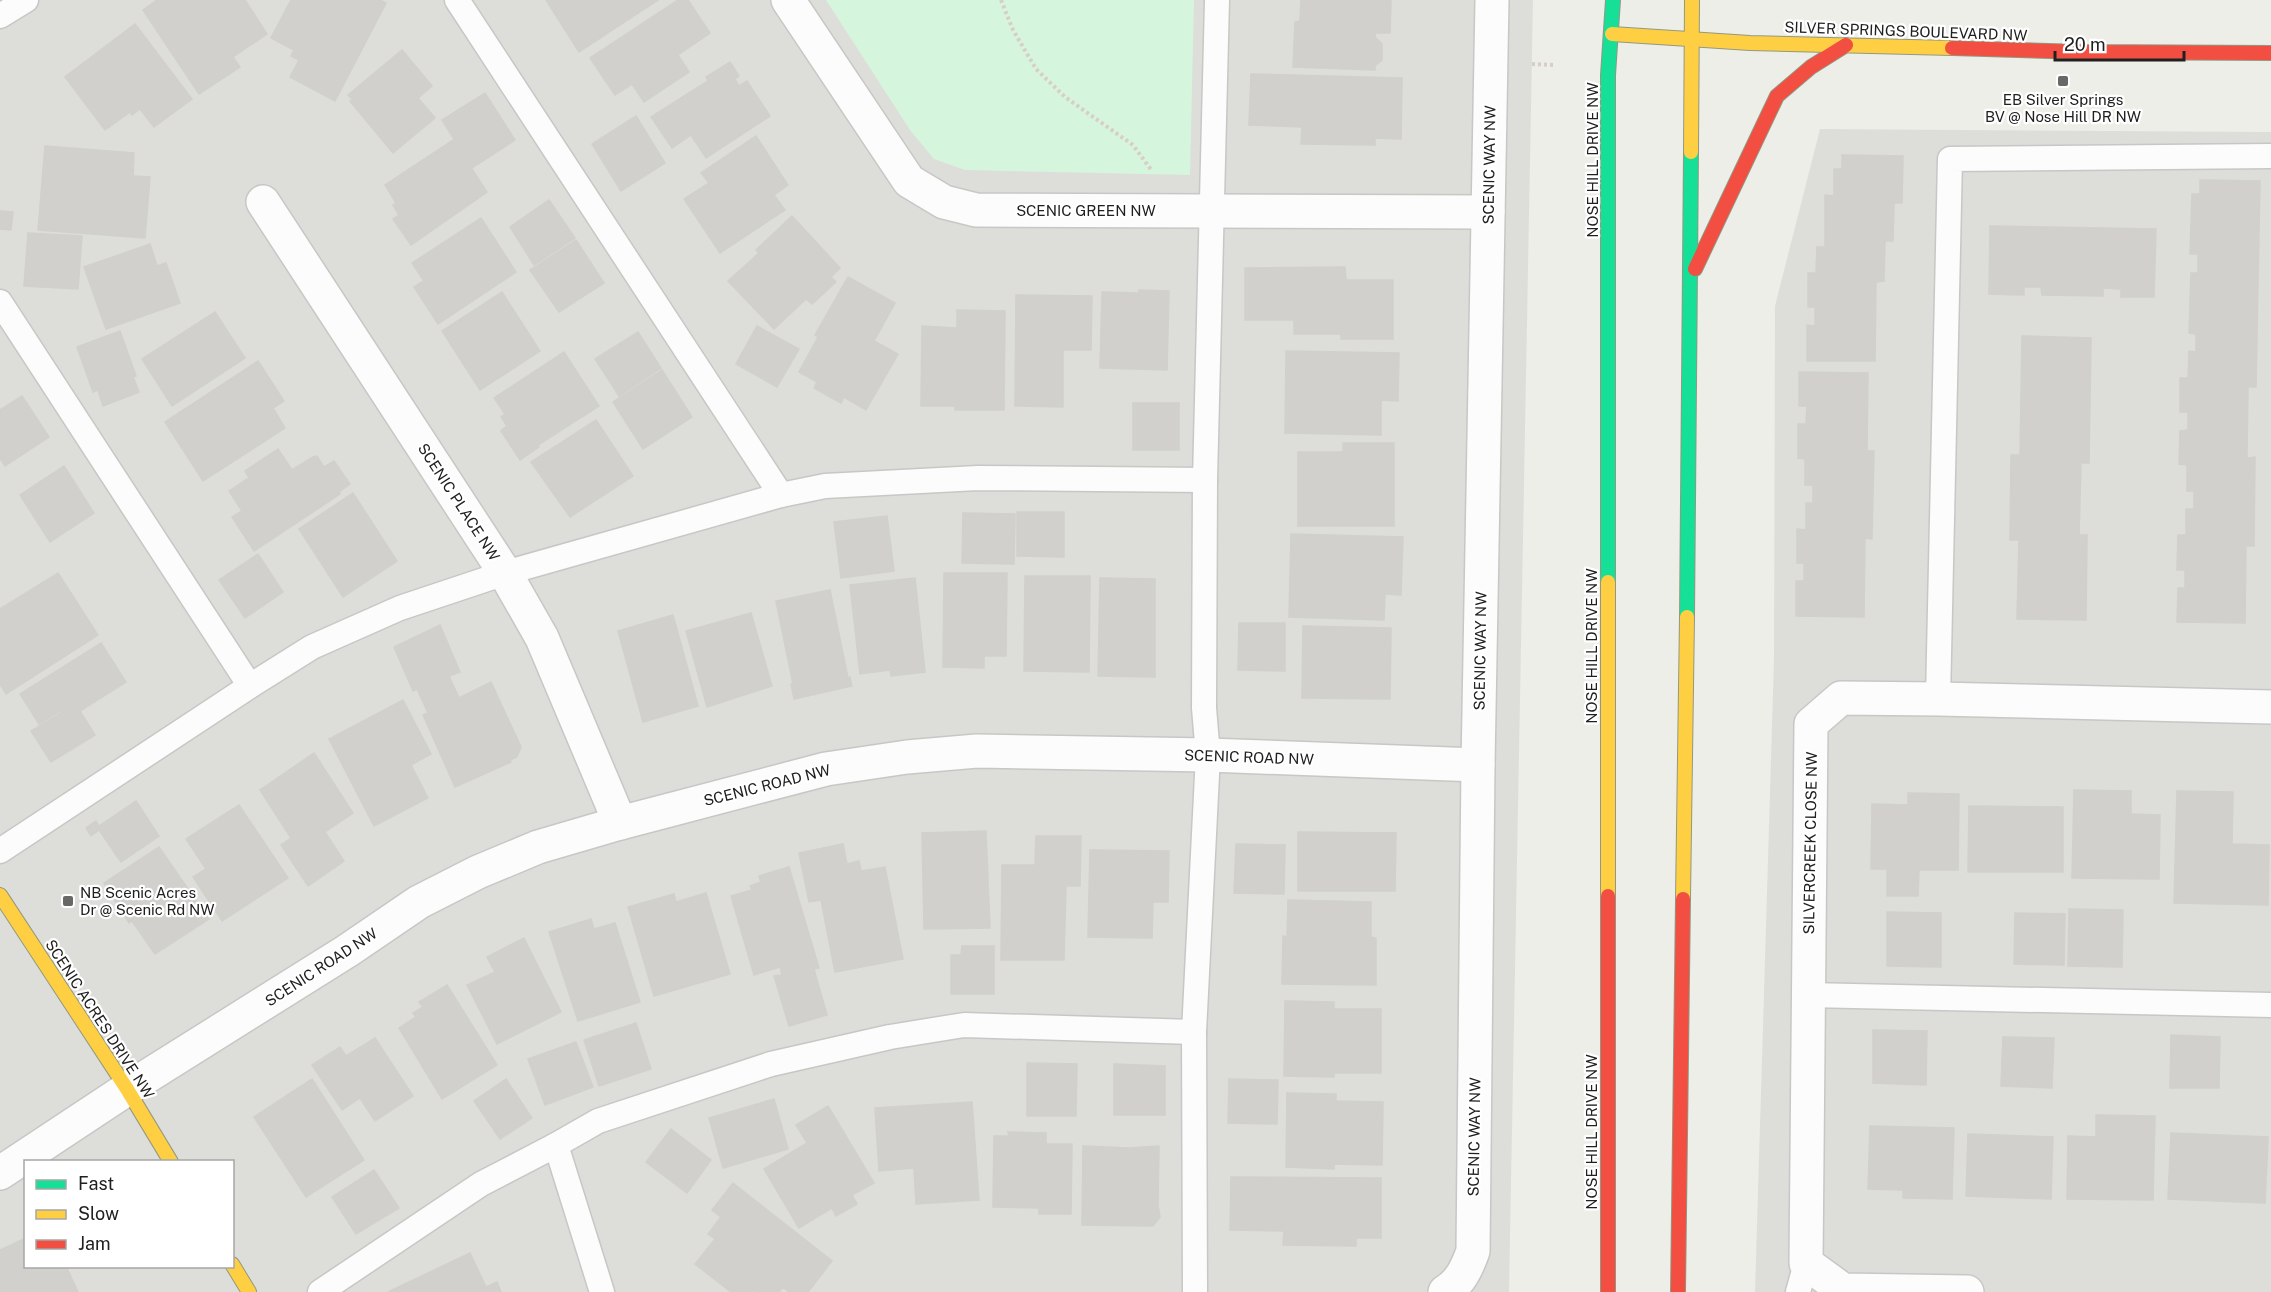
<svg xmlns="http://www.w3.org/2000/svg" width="2271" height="1292" font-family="'Public Sans',sans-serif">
<rect width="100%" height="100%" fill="#eeeee9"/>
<g fill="#ddddda" fill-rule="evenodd">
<path d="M0,0H1533L1509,1292H0ZM26,1162H232V1266H26Z"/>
<polygon points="1820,129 2271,132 2271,1292 1755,1292 1774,659 1775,306"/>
</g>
<polygon fill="#d6f5dd" points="826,0 1194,0 1190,175 965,170 934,159 910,130"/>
<g fill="#d1d0cc" stroke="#d1d0ca" stroke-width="1.5">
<polygon points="157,0 245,0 267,34 233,57 240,67 199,94 143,10"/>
<polygon points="291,0 380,0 386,3 335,101 290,77 299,60 291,56 294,50 271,38"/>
<polygon points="546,0 658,0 579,52"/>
<polygon points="678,0 688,0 710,33 678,55 689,72 644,102 632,84 615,95 590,58"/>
<polygon points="1301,0 1391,0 1390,33 1375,33 1375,37 1382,44 1382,60 1375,66 1375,70 1293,67 1295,22 1300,21"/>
<polygon points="135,24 192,99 154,127 140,109 132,115 130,112 105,130 65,77"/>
<polygon points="402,50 432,86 418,98 435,118 393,153 350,101 353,100 348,95"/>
<polygon points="730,62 739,76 735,79 739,86 747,81 770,116 706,158 691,135 672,148 651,117 708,81 706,77"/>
<polygon points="1251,74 1402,78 1401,139 1375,138 1375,145 1301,144 1302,127 1249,125"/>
<polygon points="485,93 515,140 472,168 442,120"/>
<polygon points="636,116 665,163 621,191 592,144"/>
<polygon points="756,136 788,185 774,195 785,210 720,253 684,199 709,183 701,173"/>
<polygon points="453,140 487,192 411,245 393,219 399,215 393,205 396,203 385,185"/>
<polygon points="45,146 134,153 133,176 150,177 145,238 38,230"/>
<polygon points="1842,155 1903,156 1902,203 1894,203 1893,241 1885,241 1884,281 1876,282 1875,361 1807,361 1807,325 1815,326 1815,307 1808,307 1808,273 1816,273 1817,247 1825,247 1825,195 1834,196 1834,169 1842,169"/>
<polygon points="2200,180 2260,181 2256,387 2248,387 2247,458 2255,457 2254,546 2246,546 2245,623 2177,622 2178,588 2185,588 2185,570 2177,570 2178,535 2186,535 2186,509 2194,509 2194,491 2187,491 2187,465 2179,464 2180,431 2188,430 2188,412 2180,412 2180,378 2188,378 2189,351 2196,352 2196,334 2189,333 2191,273 2198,273 2198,254 2190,254 2192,194 2200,194"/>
<polygon points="549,200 575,238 534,265 510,227"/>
<polygon points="0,211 13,212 11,230 0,229"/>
<polygon points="792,216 840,268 831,277 836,282 812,304 806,299 774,329 728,281 759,253 756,250"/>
<polygon points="481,218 516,272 438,324 414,287 424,281 412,263"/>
<polygon points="1990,226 2156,229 2154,297 2121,297 2121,289 2103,288 2103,296 2042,295 2041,287 2024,287 2024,295 1989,294"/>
<polygon points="28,233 82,236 78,289 24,286"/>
<polygon points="576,240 604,283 559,312 530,270"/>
<polygon points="150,244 157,266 166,263 180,303 106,329 84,267"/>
<polygon points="1345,267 1346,280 1393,280 1393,339 1341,339 1341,334 1294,334 1294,320 1245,320 1245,268"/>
<polygon points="848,277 895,303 874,341 898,354 866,410 844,397 841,403 830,397 814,388 817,382 799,372 818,337 815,335"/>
<polygon points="1139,290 1169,291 1167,370 1100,368 1102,292 1139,293"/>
<polygon points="502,292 540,351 480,390 442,331"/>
<polygon points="1016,295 1092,296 1091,350 1063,350 1063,407 1015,406"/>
<polygon points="957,310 1005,311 1004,410 955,410 955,406 921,406 922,326 957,328"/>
<polygon points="215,312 245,358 172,406 142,359"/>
<polygon points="757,326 799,349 777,387 736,364"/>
<polygon points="120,331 136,376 133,377 139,392 103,406 98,390 93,392 77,347"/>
<polygon points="638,332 661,368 619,396 595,359"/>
<polygon points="2022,336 2091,338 2089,463 2081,463 2079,535 2087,535 2086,620 2017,619 2019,540 2010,540 2011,455 2020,455"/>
<polygon points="1286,351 1399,353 1398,401 1381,400 1381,435 1285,433"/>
<polygon points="564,352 599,406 538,445 539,447 520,460 501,431 507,426 501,417 505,414 494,398"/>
<polygon points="258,361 284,401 273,408 285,428 203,481 165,422"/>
<polygon points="662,370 692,417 643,449 613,402"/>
<polygon points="1799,372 1868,373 1867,451 1874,451 1872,539 1865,538 1864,617 1796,616 1796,581 1804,581 1804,563 1797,563 1797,529 1806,530 1806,503 1813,503 1813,485 1805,485 1805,459 1798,458 1798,424 1806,424 1807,406 1799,406"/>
<polygon points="22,396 49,437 5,466 0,458 0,410"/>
<rect x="1133" y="403" width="46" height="47"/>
<polygon points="596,420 633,476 570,517 531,462"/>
<polygon points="1343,443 1394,443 1394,526 1298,526 1298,452 1343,452"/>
<polygon points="278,449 292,470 313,457 317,456 324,467 334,461 350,484 339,492 340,494 254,551 232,517 242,511 229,491 249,478 245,471"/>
<polygon points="64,466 94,513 50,542 20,495"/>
<polygon points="353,493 397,561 343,597 299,529"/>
<polygon points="1017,512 1064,512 1064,557 1017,556"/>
<polygon points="963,513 1015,514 1014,564 962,563"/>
<polygon points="887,516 894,571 841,578 834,522"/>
<polygon points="1291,534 1403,537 1401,595 1385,594 1384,620 1289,617"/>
<polygon points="258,554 283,592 245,618 219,580"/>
<polygon points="58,573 98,635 6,694 0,684 0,609"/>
<polygon points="944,573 1007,573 1006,656 984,656 984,668 943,667"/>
<polygon points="1025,576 1090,576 1089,672 1024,671"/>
<polygon points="915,578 925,672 891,676 890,670 860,674 850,585"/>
<polygon points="1100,578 1155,579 1155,677 1098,676"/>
<polygon points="830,590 848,678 850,677 852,686 794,699 791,684 793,684 776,601"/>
<polygon points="751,613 772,686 707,707 686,631"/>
<polygon points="673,615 698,706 643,722 618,631"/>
<polygon points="1239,623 1285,623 1285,671 1238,670"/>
<polygon points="440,625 460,672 449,676 459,698 491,682 521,747 517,757 510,760 511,762 455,787 423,715 428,713 417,689 413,691 394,647"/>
<polygon points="1303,626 1391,628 1390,699 1302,698"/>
<polygon points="101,643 126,682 80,711 95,735 51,762 31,731 61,713 60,711 39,724 20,694"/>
<polygon points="403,700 431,754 411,765 428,798 374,826 329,739"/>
<polygon points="314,753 353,813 325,832 344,861 308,886 281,845 291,838 260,790"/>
<polygon points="2074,790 2131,791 2131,814 2160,815 2159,879 2072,878"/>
<polygon points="2177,791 2233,792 2232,844 2269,845 2268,905 2174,903"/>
<polygon points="1908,793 1959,794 1958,870 1919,870 1918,896 1887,896 1887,869 1871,869 1872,804 1908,805"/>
<polygon points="136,801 159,836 121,862 99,830 91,836 86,828 96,821 99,826"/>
<polygon points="239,805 288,878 222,921 193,877 206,869 186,839"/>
<polygon points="1969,806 2063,807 2063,872 1968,872"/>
<polygon points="986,831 990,928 924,929 922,833"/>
<polygon points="1298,832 1396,833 1395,891 1298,891"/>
<polygon points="1036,836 1081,836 1080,886 1066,886 1064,960 1001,960 1002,865 1035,865"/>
<polygon points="843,844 847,864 859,861 861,871 885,867 903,959 835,972 821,900 809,902 799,853"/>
<polygon points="1236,844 1285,845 1284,894 1234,893"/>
<polygon points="159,847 209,919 155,954 132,921 129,923 104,883"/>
<polygon points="1090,850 1169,851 1168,902 1153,902 1152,938 1088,937"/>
<polygon points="789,867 819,968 814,969 827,1015 789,1026 774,976 782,975 780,967 754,975 731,896 752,890 750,886 761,882 759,876"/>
<polygon points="706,893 730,974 654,996 628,907 674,894 676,902"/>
<polygon points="1288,900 1371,902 1371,937 1376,938 1376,985 1282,984 1283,936 1287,937"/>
<polygon points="2069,909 2123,910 2122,967 2068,966"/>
<polygon points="1887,912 1941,913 1941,967 1887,966"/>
<polygon points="2015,913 2065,914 2064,965 2014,964"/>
<polygon points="591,919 594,929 615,923 640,1002 578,1021 549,932"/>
<polygon points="524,938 561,1012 497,1044 467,985 495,972 487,957"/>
<polygon points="962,946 994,946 994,994 951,994 951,955 961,955"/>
<polygon points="447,985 497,1065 442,1099 399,1028 416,1017 413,1013 423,1007 419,1002"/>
<polygon points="1285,1001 1334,1002 1334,1009 1381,1009 1381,1073 1334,1073 1334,1077 1284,1076"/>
<polygon points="636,1023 651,1069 599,1086 584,1040"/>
<polygon points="1873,1030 1927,1031 1926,1085 1873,1083"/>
<polygon points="2171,1035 2220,1037 2219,1088 2170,1088"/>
<polygon points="2003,1037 2054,1038 2052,1088 2001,1086"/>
<polygon points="375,1038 413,1096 375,1121 360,1098 342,1110 312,1065 340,1047 346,1056"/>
<polygon points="576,1042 593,1087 545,1105 528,1059"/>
<polygon points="1027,1063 1077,1064 1076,1116 1027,1116"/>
<polygon points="1114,1064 1165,1066 1165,1115 1114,1115"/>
<polygon points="312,1079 364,1160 306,1197 254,1117"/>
<polygon points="506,1079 532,1118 500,1139 474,1101"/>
<polygon points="1229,1079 1278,1080 1277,1124 1228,1123"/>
<polygon points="1287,1093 1336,1094 1336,1101 1383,1102 1382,1165 1334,1164 1334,1169 1286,1167"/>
<polygon points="774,1099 788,1149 723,1168 709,1118"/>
<polygon points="972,1102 979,1200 916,1204 914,1168 879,1171 875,1108"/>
<polygon points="828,1106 874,1183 852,1195 857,1204 836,1216 832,1208 799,1228 764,1169 807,1143 796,1125"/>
<polygon points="2096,1115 2155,1116 2153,1200 2067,1199 2068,1136 2096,1137"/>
<polygon points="1870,1126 1954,1128 1952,1199 1903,1198 1903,1190 1868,1189"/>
<polygon points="671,1129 711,1160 687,1193 646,1162"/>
<polygon points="1008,1132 1046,1133 1046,1144 1072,1144 1071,1214 1039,1214 1039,1208 993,1207 994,1136 1009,1136"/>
<polygon points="2171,1133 2268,1137 2265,1203 2168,1199"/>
<polygon points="1968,1134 2053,1137 2051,1199 1966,1196"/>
<polygon points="1083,1146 1129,1148 1159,1146 1158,1205 1160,1217 1153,1226 1082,1225"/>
<polygon points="374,1170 399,1208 356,1234 332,1197"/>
<polygon points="1231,1177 1381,1178 1381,1238 1356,1238 1356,1246 1283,1245 1284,1231 1230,1230"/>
<polygon points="733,1183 832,1261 808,1292 789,1292 783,1287 779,1292 756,1292 754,1290 752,1292 731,1292 695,1264 715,1239 708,1234 721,1217 712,1210"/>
<polygon points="26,1238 26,1266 66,1266 78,1292 0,1292 0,1250"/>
<polygon points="470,1253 486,1287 497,1282 501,1292 388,1292"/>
</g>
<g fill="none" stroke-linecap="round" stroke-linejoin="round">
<defs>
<g id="lane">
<polyline points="457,0 781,495"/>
<polyline points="0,16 26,0"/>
<polyline points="0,302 250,686"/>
<polyline points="1938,699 1950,159 2271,156"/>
<polyline points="0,851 250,686 312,647 400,608 505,573 781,495 825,486 978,478 1205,480"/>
<polyline points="1808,995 2271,1005"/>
<polyline points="556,1145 598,1121 771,1064 890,1037 964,1025 1194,1032"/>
<polyline points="320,1292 481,1184 556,1145 602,1292"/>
<polyline points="1195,1292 1194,1032 1208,755 1204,708 1205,480 1217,0"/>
<polyline points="1798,1292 1806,1263"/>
</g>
<g id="street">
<polyline points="788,0 909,181 944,202 976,210 1488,212"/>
<polyline points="263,202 505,573 542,638 620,823"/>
<polyline points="0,1173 127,1089 347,951 419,902 478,872 538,847 620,823 826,769 907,757 977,751 1208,755 1478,765"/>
<path d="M1445,1292C1460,1283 1467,1268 1473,1251L1478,765L1492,0"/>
<polyline points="1967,1292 1843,1290 1806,1263 1811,724 1841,698 1938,699 2271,707"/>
</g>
<g id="fast">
<polyline points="1608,582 1608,75 1613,0"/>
<polyline points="1687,617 1691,152"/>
</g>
<g id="slow">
<polyline points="1612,34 1750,43 1952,48"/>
<polyline points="1691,152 1692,0"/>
<polyline points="1608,582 1608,896"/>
<polyline points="0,895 127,1089 171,1162"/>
<polyline points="1683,899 1687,617"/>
<polyline points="232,1264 249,1292"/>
</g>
<g id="jam">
<polyline points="1952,48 2083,52 2271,53"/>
<polyline points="1695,269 1777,96 1811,67 1846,45"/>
<polyline points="1608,896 1608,1292"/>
<polyline points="1678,1292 1683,899"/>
</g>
</defs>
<use href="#lane" stroke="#c7c7c5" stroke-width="27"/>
<use href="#street" stroke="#c7c7c5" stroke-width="36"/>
<use href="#fast" stroke="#929980" stroke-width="16"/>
<use href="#slow" stroke="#929980" stroke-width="16"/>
<use href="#jam" stroke="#929980" stroke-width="16"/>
<g stroke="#d8cdc7" stroke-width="4" stroke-dasharray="3 3" stroke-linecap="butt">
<polyline points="1001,0 1013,30 1036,69 1065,97 1133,145 1152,171"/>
<polyline points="1532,64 1554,65"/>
</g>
<use href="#lane" stroke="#fcfcfc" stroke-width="24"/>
<use href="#street" stroke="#fcfcfc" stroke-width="33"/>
<use href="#fast" stroke="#16e098" stroke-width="14"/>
<use href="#slow" stroke="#ffcf43" stroke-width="14"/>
<use href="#jam" stroke="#f24e42" stroke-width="14"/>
</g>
<g fill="#686866" stroke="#fff" stroke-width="2">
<rect x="2057" y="75" width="12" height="12" rx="3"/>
<rect x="62" y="895" width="12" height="12" rx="3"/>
</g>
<g text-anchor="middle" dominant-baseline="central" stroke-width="4.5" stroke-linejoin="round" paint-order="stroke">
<g font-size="15" fill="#202020" stroke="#fff">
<text transform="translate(1906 31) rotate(2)">SILVER SPRINGS BOULEVARD NW</text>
<text transform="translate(1592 160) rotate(-90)">NOSE HILL DRIVE NW</text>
<text transform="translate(1489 165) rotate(-89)">SCENIC WAY NW</text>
<text x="1086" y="210">SCENIC GREEN NW</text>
<text transform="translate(459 502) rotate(57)">SCENIC PLACE NW</text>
<text transform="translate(1591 646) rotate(-90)">NOSE HILL DRIVE NW</text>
<text transform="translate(1480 651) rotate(-89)">SCENIC WAY NW</text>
<text transform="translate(1249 757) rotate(2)">SCENIC ROAD NW</text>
<text transform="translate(767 785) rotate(-14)">SCENIC ROAD NW</text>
<text transform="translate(1810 843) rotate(-89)">SILVERCREEK CLOSE NW</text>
<text transform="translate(321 967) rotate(-33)">SCENIC ROAD NW</text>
<text transform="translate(100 1019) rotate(57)">SCENIC ACRES DRIVE NW</text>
<text transform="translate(1591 1132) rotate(-90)">NOSE HILL DRIVE NW</text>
<text transform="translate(1474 1137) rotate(-89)">SCENIC WAY NW</text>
</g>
<g font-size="15" fill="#202020" stroke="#fff">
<text x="2063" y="99">EB Silver Springs<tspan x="2063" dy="17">BV @ Nose Hill DR NW</tspan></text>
<text x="80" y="892" text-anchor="start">NB Scenic Acres<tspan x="80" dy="17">Dr @ Scenic Rd NW</tspan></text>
</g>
</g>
<rect x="24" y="1160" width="210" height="108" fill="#ffffff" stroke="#a6a6a6" stroke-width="1.5"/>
<rect x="36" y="1180" width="30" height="9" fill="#16e098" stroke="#a6a6a6" stroke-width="1.5"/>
<text x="78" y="1190" font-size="18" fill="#202020">Fast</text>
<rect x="36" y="1210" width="30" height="9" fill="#ffcf43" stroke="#a6a6a6" stroke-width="1.5"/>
<text x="78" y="1220" font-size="18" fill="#202020">Slow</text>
<rect x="36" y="1240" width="30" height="9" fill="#f24e42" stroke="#a6a6a6" stroke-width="1.5"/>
<text x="78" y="1250" font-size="18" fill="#202020">Jam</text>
<path d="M2055 51v9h129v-9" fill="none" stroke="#202020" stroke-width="3"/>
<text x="2064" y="51" font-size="18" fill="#202020" stroke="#ffffff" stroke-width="4.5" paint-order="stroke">20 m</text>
</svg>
